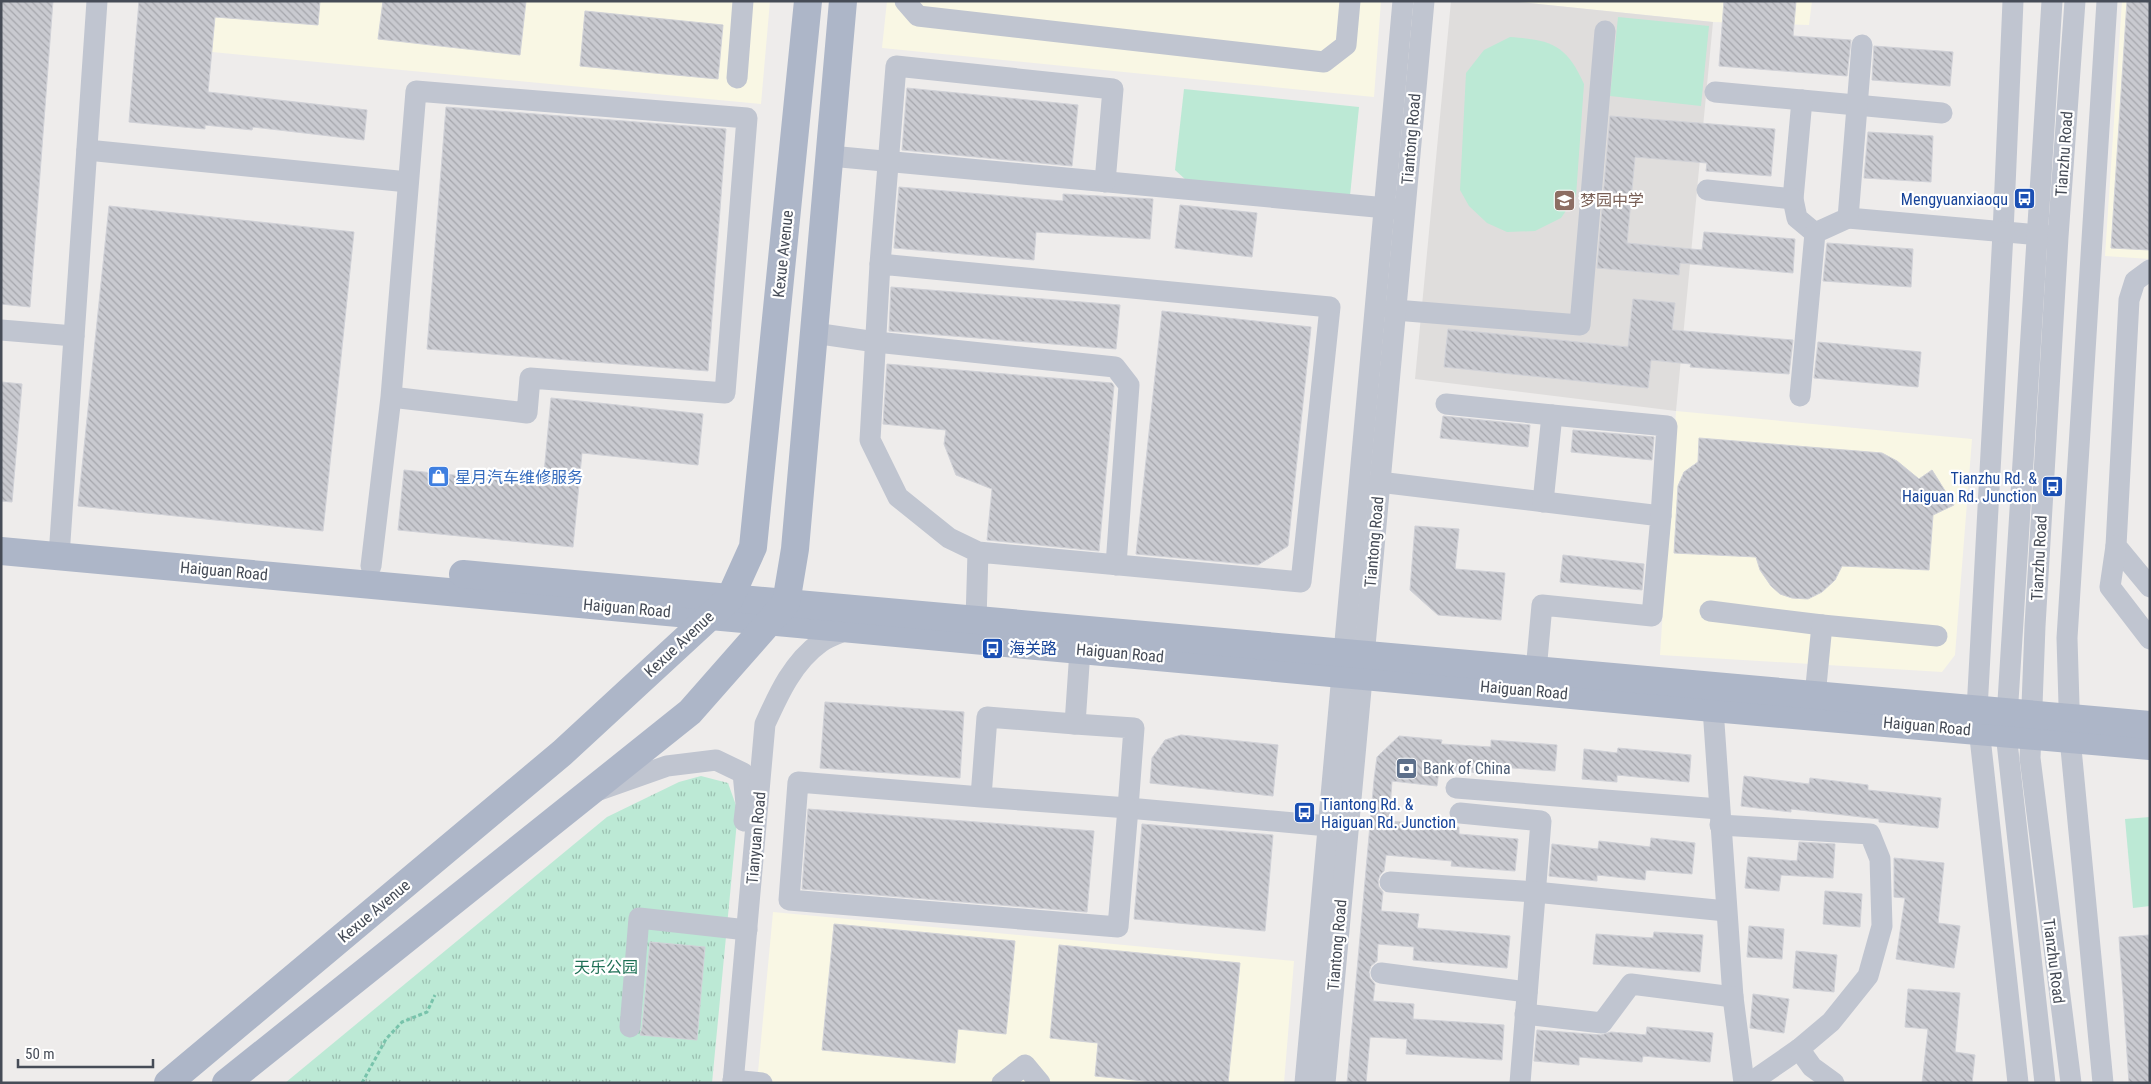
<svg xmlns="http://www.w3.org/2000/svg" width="2151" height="1084" font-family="'Roboto Condensed','Noto Sans SC',sans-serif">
<defs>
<pattern id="park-tufts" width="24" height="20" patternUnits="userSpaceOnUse" patternTransform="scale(1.25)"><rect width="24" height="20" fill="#bce9d5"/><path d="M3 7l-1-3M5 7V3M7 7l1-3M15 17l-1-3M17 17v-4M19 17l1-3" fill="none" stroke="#9bbfb0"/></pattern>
<pattern id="building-back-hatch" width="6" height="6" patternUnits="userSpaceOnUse" patternTransform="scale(1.25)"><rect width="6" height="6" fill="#c9cad0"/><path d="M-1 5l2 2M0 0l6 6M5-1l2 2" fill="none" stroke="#a5a6ac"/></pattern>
</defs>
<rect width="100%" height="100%" fill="#eeeceb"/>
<g fill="#f9f7e4">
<polygon points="216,1 770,1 761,104 212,52"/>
<polygon points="887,1 1381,1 1374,97 882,48"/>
<polygon points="1510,1 1812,1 1809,25 1713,22"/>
<polygon points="2122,1 2150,1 2150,259 2105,256"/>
<polygon points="1676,411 1972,439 1955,655 1942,672 1660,655"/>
<polygon points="773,912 1294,961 1284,1083 757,1083"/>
</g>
<polygon fill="#dfdddc" points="1451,1 1510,1 1713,22 1676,411 1415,379"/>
<g fill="#bce9d5">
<polygon points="1618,17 1709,26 1701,106 1610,96"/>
<path d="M1510,37C1551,40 1566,44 1584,84L1576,196L1561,218L1535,231L1507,232L1487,223L1469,206L1460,190L1466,73L1484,50Z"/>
<polygon points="1184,89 1359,107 1350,196 1186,180 1175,170"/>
<polygon points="2150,817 2150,906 2133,908 2125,819"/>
</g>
<polygon fill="url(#park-tufts)" points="701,776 728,783 738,811 712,1083 285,1083 607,817 679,782"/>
<g fill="url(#building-back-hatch)" stroke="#d0d1d7">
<polygon points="1,1 53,1 30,307 1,304"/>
<polygon points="139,1 320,1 318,25 215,17 208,92 367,110 364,140 253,127 252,130 205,125 205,129 129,122"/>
<polygon points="383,1 526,1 520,55 378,39"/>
<polygon points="1724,1 1796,1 1793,36 1851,40 1847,76 1719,66"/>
<polygon points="2127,1 2150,1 2150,250 2111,248"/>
<polygon points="585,11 723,25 718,79 580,66"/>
<polygon points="1874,46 1953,52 1950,86 1872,80"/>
<polygon points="907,88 1078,105 1072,166 902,150"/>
<polygon points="446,107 726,129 708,371 427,349"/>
<polygon points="1610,116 1775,129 1771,176 1706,171 1707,163 1635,157 1627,243 1702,250 1704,232 1795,239 1793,273 1680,263 1679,275 1597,268"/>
<polygon points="1868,132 1933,136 1931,182 1864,178"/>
<polygon points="899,187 1063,201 1063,194 1153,199 1150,239 1036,232 1034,260 894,248"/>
<polygon points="1180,205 1257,213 1252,257 1175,248"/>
<polygon points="109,206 354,232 323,531 78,506"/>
<polygon points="1827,243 1913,249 1911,287 1823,281"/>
<polygon points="891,287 1120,305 1116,349 889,331"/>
<polygon points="1633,299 1675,303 1672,330 1793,340 1789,374 1690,367 1691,364 1651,360 1648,388 1444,367 1448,329 1628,347"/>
<polygon points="1162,311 1311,327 1288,546 1258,565 1136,554"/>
<polygon points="1818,342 1921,352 1918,387 1814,378"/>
<polygon points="887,364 1112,383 1114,386 1099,551 987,540 992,489 956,475 944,444 946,430 883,424"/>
<polygon points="1,382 22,384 12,502 1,501"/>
<polygon points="551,398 703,414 698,465 582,453 573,547 398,530 404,470 543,484"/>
<polygon points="1443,416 1530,425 1528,447 1440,438"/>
<polygon points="1573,430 1654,437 1652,460 1571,452"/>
<polygon points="1699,438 1882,453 1897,461 1919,479 1932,470 1954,505 1933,515 1929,570 1842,566 1835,580 1822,592 1808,599 1792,598 1780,594 1771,586 1760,570 1756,557 1674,553 1678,486 1684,472 1698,462"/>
<polygon points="1415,526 1459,529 1455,569 1505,573 1501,620 1438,615 1410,590"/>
<polygon points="1563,555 1644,564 1642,590 1560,582"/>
<polygon points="825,702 964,712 960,778 820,768"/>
<polygon points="1181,735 1278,745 1273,796 1150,783 1152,758 1165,740"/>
<polygon points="1399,736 1442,740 1441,744 1491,747 1491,740 1557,745 1555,771 1485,766 1484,773 1439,770 1437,786 1392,781 1389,821 1459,827 1459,834 1518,839 1515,871 1451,866 1452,861 1386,855 1384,871 1380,875 1378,881 1379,887 1383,892 1381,911 1419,914 1417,928 1510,936 1507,968 1413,960 1414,947 1378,944 1377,961 1371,966 1369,972 1370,978 1375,984 1373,1001 1414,1004 1413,1019 1504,1025 1502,1060 1406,1054 1407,1039 1370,1037 1366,1083 1347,1083 1374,780 1377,757"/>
<polygon points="1618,748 1691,755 1689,782 1617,775 1617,782 1582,779 1584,749 1617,753"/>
<polygon points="1744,776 1809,784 1810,778 1868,785 1868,790 1941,798 1938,828 1879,822 1879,819 1791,809 1791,812 1741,806"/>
<polygon points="808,809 1094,831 1087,912 802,889"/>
<polygon points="1142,824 1273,835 1265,931 1134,919"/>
<polygon points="1651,838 1695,843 1692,874 1646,870 1645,880 1597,875 1597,881 1549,876 1552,844 1598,849 1599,841 1650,847"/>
<polygon points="1799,842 1835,844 1833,878 1781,875 1779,891 1745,888 1748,857 1797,861"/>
<polygon points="1894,858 1944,863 1938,923 1960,926 1954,968 1896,959 1905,898 1894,897"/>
<polygon points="1825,891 1862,894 1860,927 1823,924"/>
<polygon points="834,924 1015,941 1006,1034 958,1029 955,1063 822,1050"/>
<polygon points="1749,926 1784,929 1782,959 1747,957"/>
<polygon points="1654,932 1703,935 1700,972 1593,964 1596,934 1653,938"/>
<polygon points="2150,935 2150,1083 2129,1083 2119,937"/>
<polygon points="650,942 705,947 697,1040 640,1035 642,1028"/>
<polygon points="1059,945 1240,963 1228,1083 1163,1083 1095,1076 1098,1043 1050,1038"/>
<polygon points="1796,951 1837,955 1834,992 1793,988"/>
<polygon points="1908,989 1960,993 1955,1052 1975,1055 1972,1083 1922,1083 1928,1029 1905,1027"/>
<polygon points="1753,994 1789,999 1784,1033 1750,1028"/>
<polygon points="1647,1027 1713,1033 1710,1062 1643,1056 1642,1062 1579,1057 1579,1065 1534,1061 1537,1030 1601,1035 1611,1032 1646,1035"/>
</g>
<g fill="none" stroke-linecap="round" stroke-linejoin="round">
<polyline stroke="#78c3ab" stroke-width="3" stroke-dasharray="4 2.5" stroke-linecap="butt" points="362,1083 386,1039 402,1022 427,1012 435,995"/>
<g stroke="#c0c5d0" stroke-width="21">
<polyline points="905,1 918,16 1324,62 1346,45 1350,1"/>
<polyline points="2013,1 2003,233 1977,710 2018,1083"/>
<polyline points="737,78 743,1"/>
<polyline points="1715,92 1942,113"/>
<polyline points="1802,100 1793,199 1797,218 1815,233"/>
<polyline points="87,150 408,182"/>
<polyline points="830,156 1397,209"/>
<polyline points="1707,190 1793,199"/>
<polyline points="1848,218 2051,236"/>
<polyline points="880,264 896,66 1113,89 1105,182"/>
<polyline points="2150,270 2135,281 2129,300 2116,546 2150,587"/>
<polyline points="1395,310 1580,325 1605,31"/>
<polyline points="1,330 74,336"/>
<polyline points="814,333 876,342 1115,367 1129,385 1116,565"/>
<polyline points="1800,396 1815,233 1848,218 1862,45"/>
<polyline points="1446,404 1552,415"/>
<polyline points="1379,482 1661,516 1652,616 1542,605 1536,671"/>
<polyline points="1543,502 1552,415 1667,426 1661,516"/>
<polyline points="2116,546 2110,587 2150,639"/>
<polyline points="59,556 97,1"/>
<polyline points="371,566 391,397 527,413 530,378 725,393 747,118 416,91 391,397"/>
<polyline points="1710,611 1822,625"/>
<polyline points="976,620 978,552 1301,582 1330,307 880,264 870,440 898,497 949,538 978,552"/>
<polyline points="1080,650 1075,724 1134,728 1128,808 1328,826"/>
<polyline points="1712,694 1733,997 1744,1083"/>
<polyline points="1815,696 1822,625 1937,636"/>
<polyline points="1456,788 1719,809"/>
<polyline points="599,790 667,766 716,760 743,773 746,804 744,821"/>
<polyline points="981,797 798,782 789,900 1118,927 1128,808 981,797 987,717 1075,724"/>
<polyline points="1460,813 1541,821 1520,1083"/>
<polyline points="1720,825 1870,834 1880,859 1882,926 1868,976 1831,1022 1799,1049 1750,1083"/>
<polyline points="1390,882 1535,892 1726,911"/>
<polyline points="1381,973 1527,992"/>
<polyline points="1525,1014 1602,1023 1631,984 1733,997"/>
<polyline points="630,1027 639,918 747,930"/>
<polyline points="1799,1049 1812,1067 1834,1083"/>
<polyline points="733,1080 762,1083"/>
<path d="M733,1083L765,724C779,693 793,662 821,642C830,636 840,633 849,629"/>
<polyline points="1002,1083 1025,1065 1040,1083"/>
<polyline points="1305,1083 1403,1"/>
<polyline points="1325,1083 1424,1"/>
<polyline points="2045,1083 2006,733 2052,1"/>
<polyline points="2071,1083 2030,758 2035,626 2058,237 2075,1"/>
<polyline points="2103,1083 2070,738 2067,638 2107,1"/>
</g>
<g stroke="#adb6c8" stroke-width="28">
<polyline points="1,551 1713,708 2150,746"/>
<polyline points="463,574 2150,725"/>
<polyline points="168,1083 562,753 730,598 753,547 808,1"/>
<polyline points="226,1083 690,712 786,603 795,549 843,1"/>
</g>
</g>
<defs>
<symbol id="bus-square" viewBox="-11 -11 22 22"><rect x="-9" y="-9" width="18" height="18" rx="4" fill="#1a4fb4" stroke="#fff"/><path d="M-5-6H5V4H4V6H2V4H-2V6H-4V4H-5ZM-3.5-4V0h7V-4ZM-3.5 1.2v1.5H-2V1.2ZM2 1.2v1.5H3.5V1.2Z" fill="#fff"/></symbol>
<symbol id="school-square" viewBox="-11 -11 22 22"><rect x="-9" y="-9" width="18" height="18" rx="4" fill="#8d6e63" stroke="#fff"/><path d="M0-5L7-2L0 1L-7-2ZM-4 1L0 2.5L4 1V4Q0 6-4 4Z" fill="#fff"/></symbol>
<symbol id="shop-square" viewBox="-11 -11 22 22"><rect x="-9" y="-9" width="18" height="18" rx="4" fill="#3f7fe0" stroke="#fff"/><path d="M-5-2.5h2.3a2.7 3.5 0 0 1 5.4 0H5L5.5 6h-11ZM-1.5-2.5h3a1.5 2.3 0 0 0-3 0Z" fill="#fff"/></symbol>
<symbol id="bank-square" viewBox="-11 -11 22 22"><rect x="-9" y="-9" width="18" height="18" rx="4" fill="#5c6f8a" stroke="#fff"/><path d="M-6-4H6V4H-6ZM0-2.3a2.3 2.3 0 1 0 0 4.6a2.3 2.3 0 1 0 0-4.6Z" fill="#fff"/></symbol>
</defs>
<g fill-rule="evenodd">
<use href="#bus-square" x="2012" y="186" width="25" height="25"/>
<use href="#school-square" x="1552" y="188" width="25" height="25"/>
<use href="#shop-square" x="426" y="464" width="25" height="25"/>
<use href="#bus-square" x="2040" y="474" width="25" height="25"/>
<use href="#bus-square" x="980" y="636" width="25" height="25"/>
<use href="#bank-square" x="1394" y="756" width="25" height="25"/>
<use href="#bus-square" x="1292" y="800" width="25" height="25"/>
</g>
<g text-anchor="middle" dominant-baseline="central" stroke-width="4.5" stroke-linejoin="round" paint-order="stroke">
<g font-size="16" fill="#464c57" stroke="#fff">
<text transform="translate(1411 139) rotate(-85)">Tiantong Road</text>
<text transform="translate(2064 154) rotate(-86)">Tianzhu Road</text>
<text transform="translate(783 254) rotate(-84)">Kexue Avenue</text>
<text transform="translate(1374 542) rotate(-85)">Tiantong Road</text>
<text transform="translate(2039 558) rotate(-87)">Tianzhu Road</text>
<text transform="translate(224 571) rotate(5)">Haiguan Road</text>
<text transform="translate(627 608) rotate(5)">Haiguan Road</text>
<text transform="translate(679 644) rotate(-43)">Kexue Avenue</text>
<text transform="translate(1120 653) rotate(5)">Haiguan Road</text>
<text transform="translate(1524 690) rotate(5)">Haiguan Road</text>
<text transform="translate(1927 726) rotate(5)">Haiguan Road</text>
<text transform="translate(756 838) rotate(-85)">Tianyuan Road</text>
<text transform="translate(374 911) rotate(-40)">Kexue Avenue</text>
<text transform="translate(1337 945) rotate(-85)">Tiantong Road</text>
<text transform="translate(2054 961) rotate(83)">Tianzhu Road</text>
</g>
<g font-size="16" fill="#164399" stroke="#fff" text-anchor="end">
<text x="2008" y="199">Mengyuanxiaoqu</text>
<text x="2037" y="478">Tianzhu Rd. &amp;<tspan x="2037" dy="18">Haiguan Rd. Junction</tspan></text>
<text x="1009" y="648" text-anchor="start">海关路</text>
<text x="1321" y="804" text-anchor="start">Tiantong Rd. &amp;<tspan x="1321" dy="18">Haiguan Rd. Junction</tspan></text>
</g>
<g font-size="16" fill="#785e54" stroke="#fff" text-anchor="start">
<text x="1580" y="200">梦园中学</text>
</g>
<g font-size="16" fill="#366cbe" stroke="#fff" text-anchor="start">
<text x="455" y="477">星月汽车维修服务</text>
</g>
<g font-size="16" fill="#4e5e75" stroke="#fff" text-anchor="start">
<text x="1423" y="768">Bank of China</text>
</g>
<g font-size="16" fill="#1e7055" stroke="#fff">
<text x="606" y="967">天乐公园</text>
</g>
</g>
<rect width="2151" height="1084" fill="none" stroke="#464c57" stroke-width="5"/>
<path d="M18 1059v8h135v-8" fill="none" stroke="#464c57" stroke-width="2.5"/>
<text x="25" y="1059" font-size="15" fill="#464c57" stroke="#ffffff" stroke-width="4" paint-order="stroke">50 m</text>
</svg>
